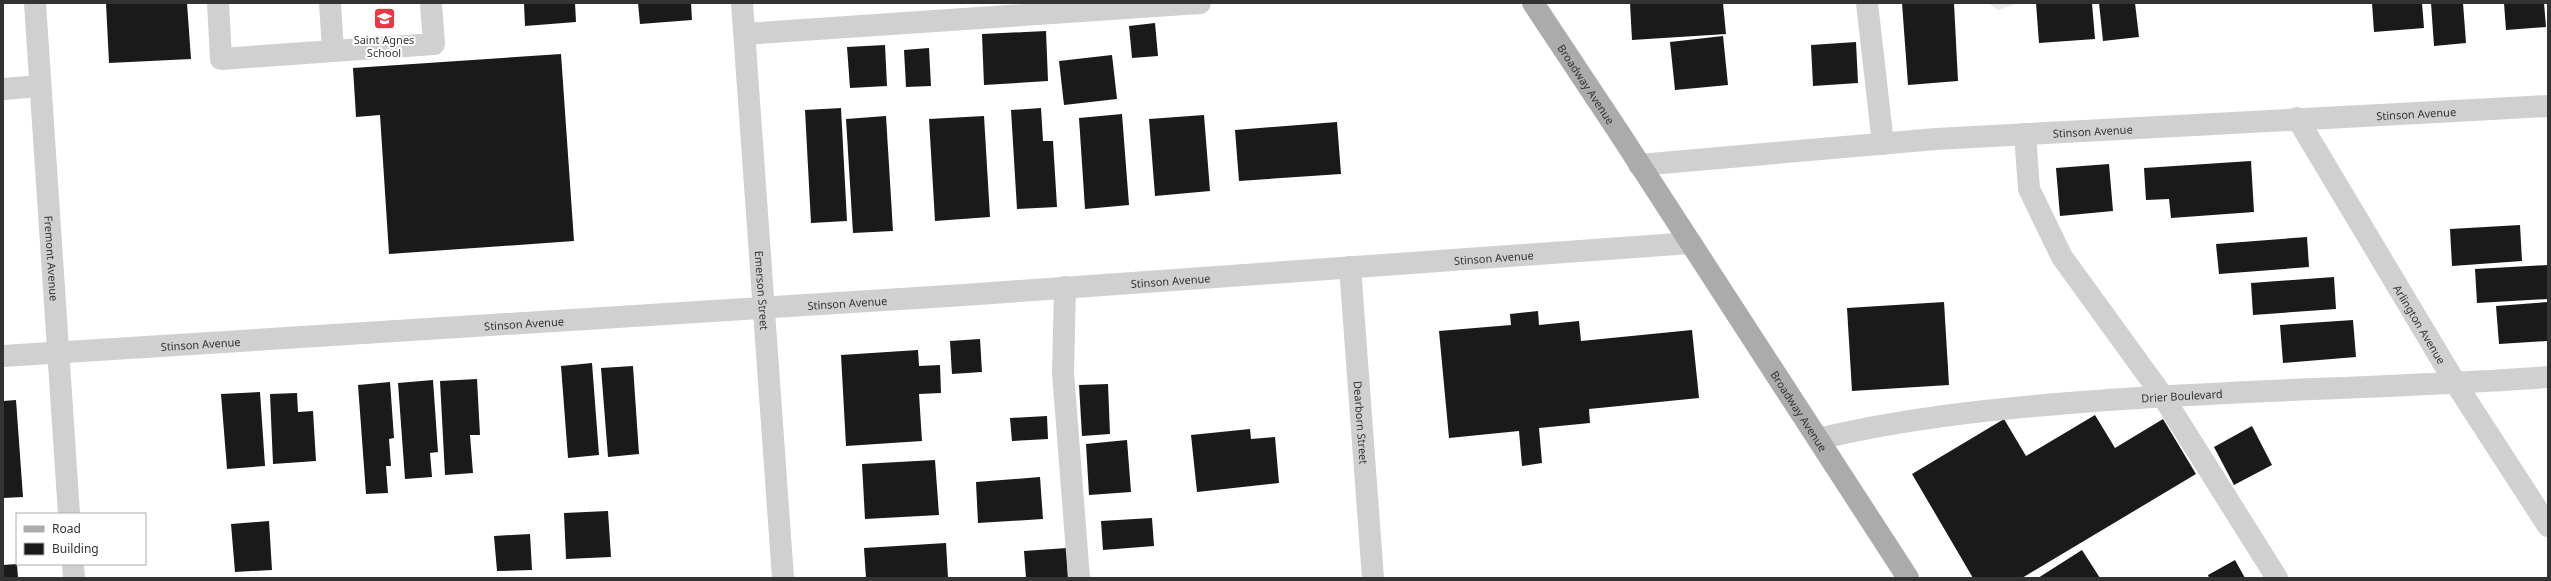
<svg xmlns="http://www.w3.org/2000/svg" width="2551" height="581" font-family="'Noto Sans',sans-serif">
<rect width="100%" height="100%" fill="#fff"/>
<polygon fill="#e6ecdf" points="1988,3 2019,3 1998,10"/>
<g fill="#1a1a1a">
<polygon points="106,3 187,3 191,59 109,63"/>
<polygon points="524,3 575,3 576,22 525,26"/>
<polygon points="638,3 691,3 692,20 640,24"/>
<polygon points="1630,3 1723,3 1726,34 1632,40"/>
<polygon points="1902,3 1954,3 1958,81 1908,85"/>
<polygon points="2036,3 2092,3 2095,39 2039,43"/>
<polygon points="2099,3 2135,3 2139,37 2103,41"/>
<polygon points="2372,3 2422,3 2424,28 2374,32"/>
<polygon points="2431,3 2463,3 2466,43 2434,46"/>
<polygon points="2504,3 2544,3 2546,27 2506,30"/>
<polygon points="1155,23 1158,56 1132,58 1129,26"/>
<polygon points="1046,31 1048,81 984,85 982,34"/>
<polygon points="1723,36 1728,85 1675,90 1670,42"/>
<polygon points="1856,42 1858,83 1813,86 1811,45"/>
<polygon points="885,45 887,86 850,88 847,47"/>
<polygon points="929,48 931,86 906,87 904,50"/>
<polygon points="561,54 574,241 389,254 380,115 356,117 353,68"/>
<polygon points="1112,55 1117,99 1064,105 1059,61"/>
<polygon points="841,108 847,221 811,223 805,110"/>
<polygon points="1041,108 1043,141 1053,141 1057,207 1017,209 1011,110"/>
<polygon points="1122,114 1129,205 1085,209 1079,118"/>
<polygon points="1204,115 1210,191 1155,196 1149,119"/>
<polygon points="886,116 893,231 853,233 846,119"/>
<polygon points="984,116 990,217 935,221 929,119"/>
<polygon points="1337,122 1341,174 1239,181 1235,130"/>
<polygon points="2251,161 2254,212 2171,218 2169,199 2146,200 2144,168"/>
<polygon points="2109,164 2113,211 2060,216 2056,168"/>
<polygon points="2520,225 2522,261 2452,266 2450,229"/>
<polygon points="2307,237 2309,267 2219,274 2216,244"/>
<polygon points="2548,265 2548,299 2477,303 2475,269"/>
<polygon points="2334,277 2336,309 2253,315 2251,283"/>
<polygon points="1944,302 1949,385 1852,391 1847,308"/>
<polygon points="2548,302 2548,341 2499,344 2496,306"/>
<polygon points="1538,311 1539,325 1579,321 1581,341 1692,330 1699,398 1589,409 1590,423 1539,428 1542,463 1522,466 1519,431 1449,438 1439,331 1511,325 1510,314"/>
<polygon points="2353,320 2356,357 2283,363 2280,325"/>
<polygon points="980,339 982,372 952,374 950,341"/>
<polygon points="918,350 919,366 940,365 941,393 919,394 922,441 846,446 841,355"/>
<polygon points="592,363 599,455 568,458 561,366"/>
<polygon points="633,366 639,454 608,457 601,368"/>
<polygon points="477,379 480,435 470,435 473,473 445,475 440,381"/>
<polygon points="433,380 438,452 430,453 432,477 405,479 398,383"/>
<polygon points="390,382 394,438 389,439 391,466 386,466 388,493 366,494 358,385"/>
<polygon points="1108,384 1110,434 1082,436 1079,385"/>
<polygon points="260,392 265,466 227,469 221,394"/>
<polygon points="297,393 298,412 313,411 316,461 273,464 270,394"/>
<polygon points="16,400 23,497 3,498 3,401"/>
<polygon points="2095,415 2115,448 2163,419 2196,474 2022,578 1973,578 1912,474 2004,419 2026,456"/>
<polygon points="1047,416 1048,439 1012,441 1010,418"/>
<polygon points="2252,426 2272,465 2234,485 2214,447"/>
<polygon points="1250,429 1251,439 1275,437 1279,483 1197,492 1191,435"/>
<polygon points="1127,440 1131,492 1089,495 1086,444"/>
<polygon points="935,460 939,515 865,519 862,464"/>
<polygon points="1040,477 1043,519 978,523 976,482"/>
<polygon points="608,511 611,557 566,559 564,513"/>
<polygon points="1152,518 1154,546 1103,550 1101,521"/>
<polygon points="269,521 272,570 235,572 231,524"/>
<polygon points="530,534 532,570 497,571 494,536"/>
<polygon points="946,543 948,578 866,578 864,548"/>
<polygon points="1067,548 1068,578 1026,578 1024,551"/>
<polygon points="2082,550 2100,578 2038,578"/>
<polygon points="2235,560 2245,578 2209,578 2208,575"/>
<polygon points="17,564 18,578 3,578 3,565"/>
</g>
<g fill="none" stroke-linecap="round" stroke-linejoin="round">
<g stroke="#d0d0d0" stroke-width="22">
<path id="s1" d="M35,3L69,514"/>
<polyline points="218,3 221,59 333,51"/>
<polyline points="330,3 333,51 434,44 431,3"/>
<path id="s2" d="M742,3L783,578"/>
<polyline points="1867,3 1883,144"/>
<polyline points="745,34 1200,3"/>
<polyline points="3,89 40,86"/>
<path id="s3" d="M2297,118L2456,384L2548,526"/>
<polyline points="2025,134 2029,189 2062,257 2162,395 2277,578"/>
<path id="s4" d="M1639,165L1936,139L2548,106"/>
<path id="s5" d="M1350,267L1373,578"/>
<polyline points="1065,287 1063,373 1079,578"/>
<path id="s6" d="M3,356L964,295L1691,243"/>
<path id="s7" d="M1818,439C1901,419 1984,410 2069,403C2229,389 2389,389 2548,377"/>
<polyline points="73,564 74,578"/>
</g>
<path stroke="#ababab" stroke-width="22" id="s8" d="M1533,3L1620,134L1908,578"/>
</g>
<defs>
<symbol id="school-square" viewBox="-11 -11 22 22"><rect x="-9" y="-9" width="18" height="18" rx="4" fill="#e63946" stroke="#fff"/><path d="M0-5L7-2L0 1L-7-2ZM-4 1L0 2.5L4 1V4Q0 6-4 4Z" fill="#fff"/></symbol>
</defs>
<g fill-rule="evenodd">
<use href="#school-square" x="372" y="6" width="25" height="25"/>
</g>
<g text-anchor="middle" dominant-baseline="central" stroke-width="4" stroke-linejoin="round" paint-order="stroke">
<g font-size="11" fill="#333" stroke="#fff">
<text x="384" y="39">Saint Agnes<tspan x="384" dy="13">School</tspan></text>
</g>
<g font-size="11" fill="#333" stroke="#fff">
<text stroke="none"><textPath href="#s8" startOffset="97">Broadway Avenue</textPath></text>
<text stroke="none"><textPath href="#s4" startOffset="779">Stinson Avenue</textPath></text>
<text stroke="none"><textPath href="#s4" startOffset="455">Stinson Avenue</textPath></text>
<text stroke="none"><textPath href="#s6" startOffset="1494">Stinson Avenue</textPath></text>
<text stroke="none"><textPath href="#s1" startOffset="256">Fremont Avenue</textPath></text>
<text stroke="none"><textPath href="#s6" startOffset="1170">Stinson Avenue</textPath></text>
<text stroke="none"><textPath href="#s2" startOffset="288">Emerson Street</textPath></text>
<text stroke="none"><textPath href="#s6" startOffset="846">Stinson Avenue</textPath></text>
<text stroke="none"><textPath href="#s6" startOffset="522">Stinson Avenue</textPath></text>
<text stroke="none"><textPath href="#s3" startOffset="240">Arlington Avenue</textPath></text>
<text stroke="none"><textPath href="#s6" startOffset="198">Stinson Avenue</textPath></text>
<text stroke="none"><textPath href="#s7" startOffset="367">Drier Boulevard</textPath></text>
<text stroke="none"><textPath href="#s8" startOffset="487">Broadway Avenue</textPath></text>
<text stroke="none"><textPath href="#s5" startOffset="156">Dearborn Street</textPath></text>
</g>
</g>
<rect width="2551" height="581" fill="none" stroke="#333333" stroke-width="8"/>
<rect x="16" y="513" width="130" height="52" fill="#ffffff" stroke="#adadad"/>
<rect x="24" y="526" width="20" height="6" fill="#ababab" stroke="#adadad"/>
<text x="52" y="533" font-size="12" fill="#333333">Road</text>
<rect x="24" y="543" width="20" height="12" fill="#1a1a1a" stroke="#adadad"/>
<text x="52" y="553" font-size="12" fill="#333333">Building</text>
</svg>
